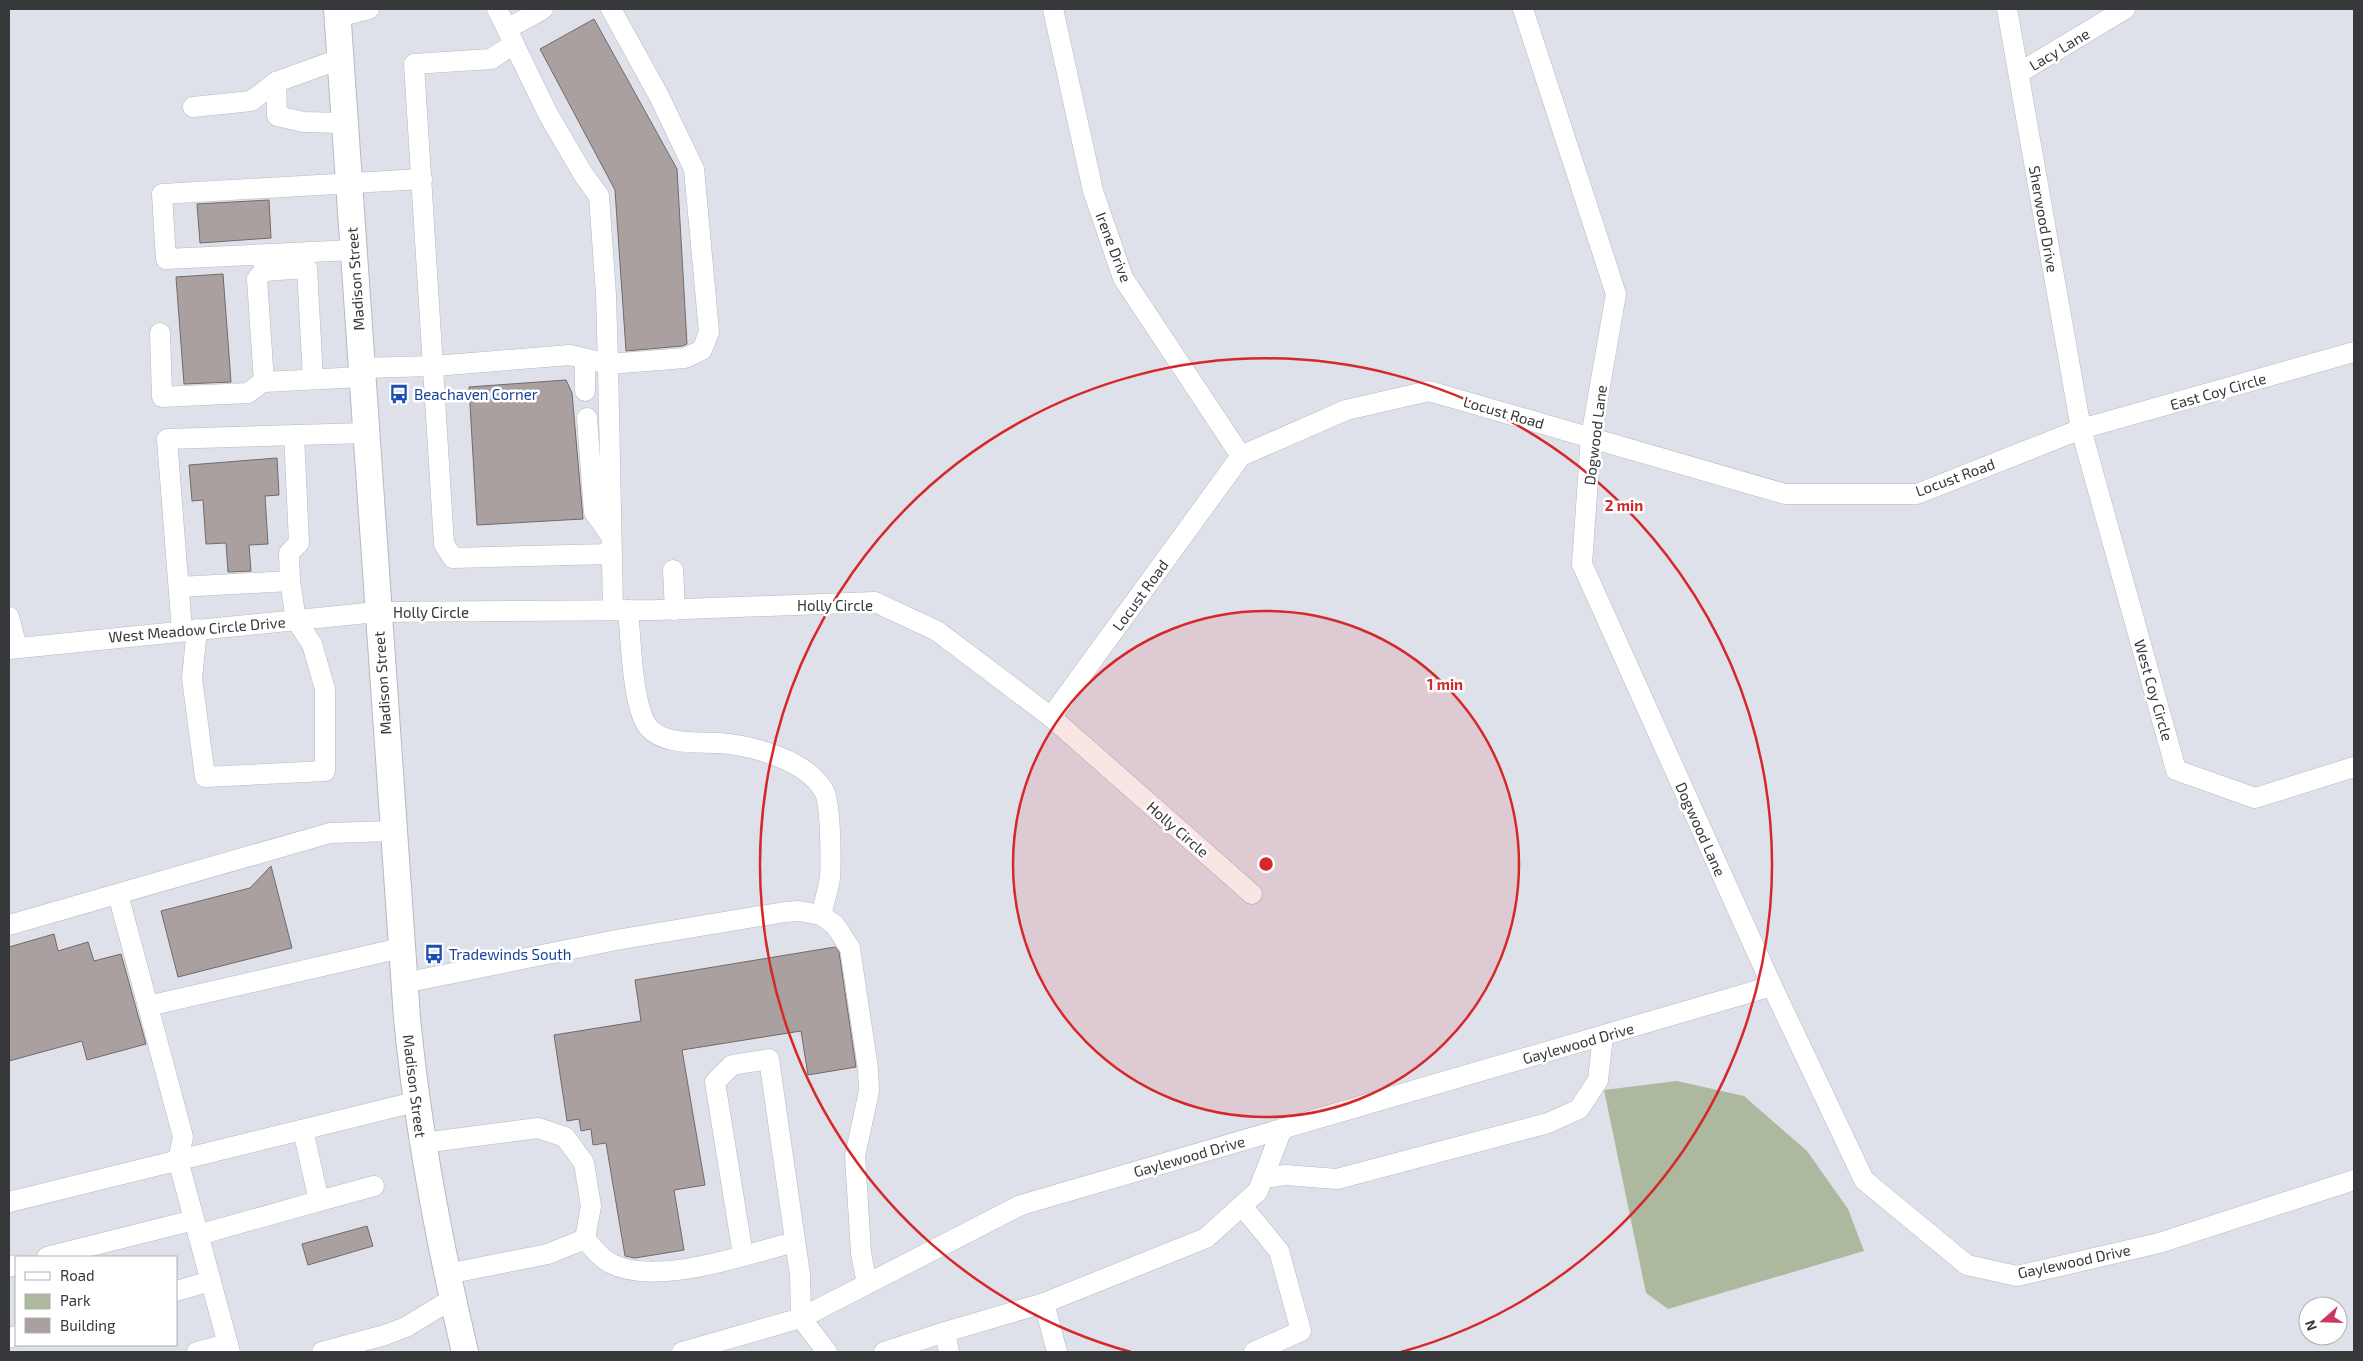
<svg xmlns="http://www.w3.org/2000/svg" width="2363" height="1361" font-family="'Exo 2',sans-serif">
<rect width="100%" height="100%" fill="#dee1ea"/>
<polygon fill="#acb99f" points="1677,1081 1744,1096 1807,1151 1848,1209 1864,1251 1668,1309 1646,1293 1604,1090"/>
<g fill="#aaa09f" stroke="#736968">
<polygon points="594,19 677,169 687,344 682,346 626,351 615,190 540,49"/>
<polygon points="269,200 271,238 200,243 197,204"/>
<polygon points="223,274 231,382 184,384 176,277"/>
<polygon points="566,380 572,393 583,519 477,525 469,387"/>
<polygon points="277,458 279,495 265,496 268,544 249,545 251,571 228,572 226,543 206,544 203,500 192,501 189,465"/>
<polygon points="271,866 292,948 178,977 161,911 250,888"/>
<polygon points="54,934 58,951 88,942 94,961 121,954 146,1044 87,1060 82,1041 9,1061 9,947"/>
<polygon points="835,947 839,952 856,1067 808,1075 801,1031 682,1050 705,1185 674,1190 684,1250 635,1258 625,1256 606,1143 593,1145 591,1129 581,1131 579,1119 567,1121 554,1035 641,1021 635,980"/>
<polygon points="367,1226 373,1246 308,1265 302,1244"/>
</g>
<g fill="none" stroke-linecap="round" stroke-linejoin="round">
<defs>
<g id="minor">
<polyline points="497,9 507,29 543,9"/>
<polyline points="611,9 659,96 694,169 709,332 702,350 685,358 608,364 613,610"/>
<polyline points="1053,9 1093,191 1123,278 1241,456"/>
<polyline points="1523,9 1616,294 1591,437 1582,564 1772,986 1864,1180 1967,1265 2017,1276 2159,1243 2354,1180"/>
<polyline points="2007,9 2081,429 2176,770 2255,798 2354,767"/>
<polyline points="337,17 369,9"/>
<polyline points="507,29 514,44 491,59 414,64 444,544 453,558 611,554"/>
<polyline points="340,59 276,82 277,116 304,122 344,123"/>
<polyline points="2019,73 2125,9"/>
<polyline points="193,107 251,101 276,82"/>
<polyline points="353,250 166,259 162,194 422,179"/>
<polyline points="263,256 264,271 257,279 264,382 361,377"/>
<polyline points="264,271 307,268 313,379"/>
<polyline points="160,333 162,397 248,393 264,381"/>
<polyline points="585,359 585,391"/>
<polyline points="361,368 434,366 570,355 608,364 606,295 599,196 583,174 548,114 514,44"/>
<polyline points="587,418 594,512 611,536"/>
<polyline points="673,570 675,610"/>
<polyline points="290,581 289,553 299,543 294,435"/>
<polyline points="179,587 290,581 296,620 312,644 325,689 325,771 205,777 192,678 197,629"/>
<path d="M628,610C631,638 632,709 649,728C665,745 696,742 718,743C751,745 807,760 824,791C831,803 831,863 830,878C828,890 824,903 821,915"/>
<polyline points="9,617 17,647"/>
<polyline points="182,631 167,439 365,433"/>
<polyline points="9,649 377,612 657,610 875,602 937,631 1051,717 1252,894"/>
<polyline points="1051,717 1241,456 1346,410 1429,391 1785,494 1917,494 2081,429 2354,352"/>
<polyline points="118,894 183,1137 178,1160 230,1352"/>
<polyline points="9,925 330,833 392,831"/>
<polyline points="404,983 616,940 785,912 799,911 821,915 835,925 850,948 868,1069 869,1091 855,1156 861,1253 867,1284"/>
<polyline points="148,1006 401,948"/>
<polyline points="423,1143 538,1128 565,1137 584,1163 591,1206 585,1239"/>
<polyline points="1263,1178 1285,1175 1337,1179 1548,1123 1579,1109 1598,1080 1603,1036"/>
<polyline points="319,1201 374,1186"/>
<polyline points="9,1202 415,1102"/>
<polyline points="1242,1206 1279,1251 1301,1331 1254,1352"/>
<polyline points="198,1235 319,1201 303,1130"/>
<path d="M585,1239C592,1247 601,1258 610,1263C656,1287 745,1255 794,1242"/>
<polyline points="743,1255 715,1082 732,1065 769,1059 800,1275 801,1318 827,1352"/>
<polyline points="47,1257 194,1220"/>
<polyline points="9,1267 16,1265"/>
<polyline points="447,1274 548,1254 585,1239"/>
<polyline points="176,1291 211,1281"/>
<polyline points="1044,1303 1057,1352"/>
<polyline points="945,1332 1044,1303 1206,1238 1258,1191 1282,1129"/>
<polyline points="9,1338 16,1336"/>
<polyline points="197,1352 228,1344"/>
<polyline points="322,1352 385,1335 406,1327 452,1299"/>
<polyline points="682,1352 801,1318 1021,1205 1772,986"/>
<polyline points="884,1352 945,1332 949,1352"/>
</g>
<path id="major" d="M337,9L407,1018C418,1131 439,1242 465,1352"/>
</defs>
<use href="#minor" stroke="#b6b9c1" stroke-width="21"/>
<use href="#major" stroke="#b6b9c1" stroke-width="28"/>
<use href="#minor" stroke="#fff" stroke-width="20"/>
<use href="#major" stroke="#fff" stroke-width="26"/>
</g>
<circle cx="1266" cy="864" r="253" fill="#d62828" fill-opacity=".12"/>
<g fill="none" stroke="#d62828" stroke-width="2.5">
<circle cx="1266" cy="864" r="253"/>
<path d="M1131 1352A506 506 0 1 1 1401 1352"/>
</g>
<defs>
<symbol id="bus-bare" viewBox="-9 -9 18 18"><path d="M-5-6H5V4H4V6H2V4H-2V6H-4V4H-5ZM-3.5-4V0h7V-4ZM-3.5 1.2v1.5H-2V1.2ZM2 1.2v1.5H3.5V1.2Z" fill="#1a4fb4" stroke="#fff" stroke-width="2.5" paint-order="stroke"/></symbol>
</defs>
<g fill-rule="evenodd">
<use href="#bus-bare" x="385" y="380" width="28" height="28"/>
<use href="#bus-bare" x="420" y="940" width="28" height="28"/>
</g>
<g text-anchor="middle" dominant-baseline="central" stroke-width="5" stroke-linejoin="round" paint-order="stroke">
<g font-size="15" fill="#37383b" stroke="#fff">
<text transform="translate(2059 49) rotate(-31)">Lacy Lane</text>
<text transform="translate(2044 219) rotate(80)">Sherwood Drive</text>
<text transform="translate(1114 247) rotate(69)">Irene Drive</text>
<text transform="translate(355 279) rotate(-94)">Madison Street</text>
<text transform="translate(2218 391) rotate(-16)">East Coy Circle</text>
<text transform="translate(1504 412) rotate(16)">Locust Road</text>
<text transform="translate(1595 435) rotate(-83)">Dogwood Lane</text>
<text transform="translate(1955 477) rotate(-20)">Locust Road</text>
<text transform="translate(1140 595) rotate(-54)">Locust Road</text>
<text x="835" y="605">Holly Circle</text>
<text x="431" y="612">Holly Circle</text>
<text transform="translate(197 629) rotate(-5)">West Meadow Circle Drive</text>
<text transform="translate(382 683) rotate(-94)">Madison Street</text>
<text transform="translate(2154 690) rotate(74)">West Coy Circle</text>
<text transform="translate(1178 829) rotate(41)">Holly Circle</text>
<text transform="translate(1701 829) rotate(66)">Dogwood Lane</text>
<text transform="translate(1578 1043) rotate(-16)">Gaylewood Drive</text>
<text transform="translate(415 1086) rotate(83)">Madison Street</text>
<text transform="translate(1189 1156) rotate(-16)">Gaylewood Drive</text>
<text transform="translate(2074 1261) rotate(-12)">Gaylewood Drive</text>
</g>
<g font-size="15" fill="#164399" stroke="#fff" text-anchor="start">
<text x="414" y="394">Beachaven Corner</text>
<text x="449" y="954">Tradewinds South</text>
</g>
</g>
<circle cx="1266" cy="864" r="8" fill="#d62828" stroke="#fff" stroke-width="2.5"/>
<g font-size="15" text-anchor="middle" font-weight="bold" fill="#d62828" stroke="#fff" stroke-width="5" stroke-linejoin="round" paint-order="stroke">
<text x="1624" y="511">2 min</text>
<text x="1445" y="690">1 min</text>
</g>
<rect width="2363" height="1361" fill="none" stroke="#37383b" stroke-width="20"/>
<rect x="15" y="1256" width="162" height="90" fill="#ffffff" stroke="#afafb1"/>
<rect x="25" y="1272" width="25" height="8" fill="#ffffff" stroke="#afafb1"/>
<text x="60" y="1281" font-size="15" fill="#37383b">Road</text>
<rect x="25" y="1294" width="25" height="15" fill="#acb99f" stroke="#afafb1"/>
<text x="60" y="1306" font-size="15" fill="#37383b">Park</text>
<rect x="25" y="1318" width="25" height="15" fill="#aaa09f" stroke="#afafb1"/>
<text x="60" y="1331" font-size="15" fill="#37383b">Building</text>
<g transform="translate(2323 1321) rotate(250)"><circle r="24" fill="#ffffff" stroke="#afafb1"/>
<path d="M0-4L9 19L0 12L-9 19Z" fill="#c93a61"/>
<text y="-8" font-size="14" font-weight="bold" text-anchor="middle" fill="#37383b">N</text>
</g>
</svg>
